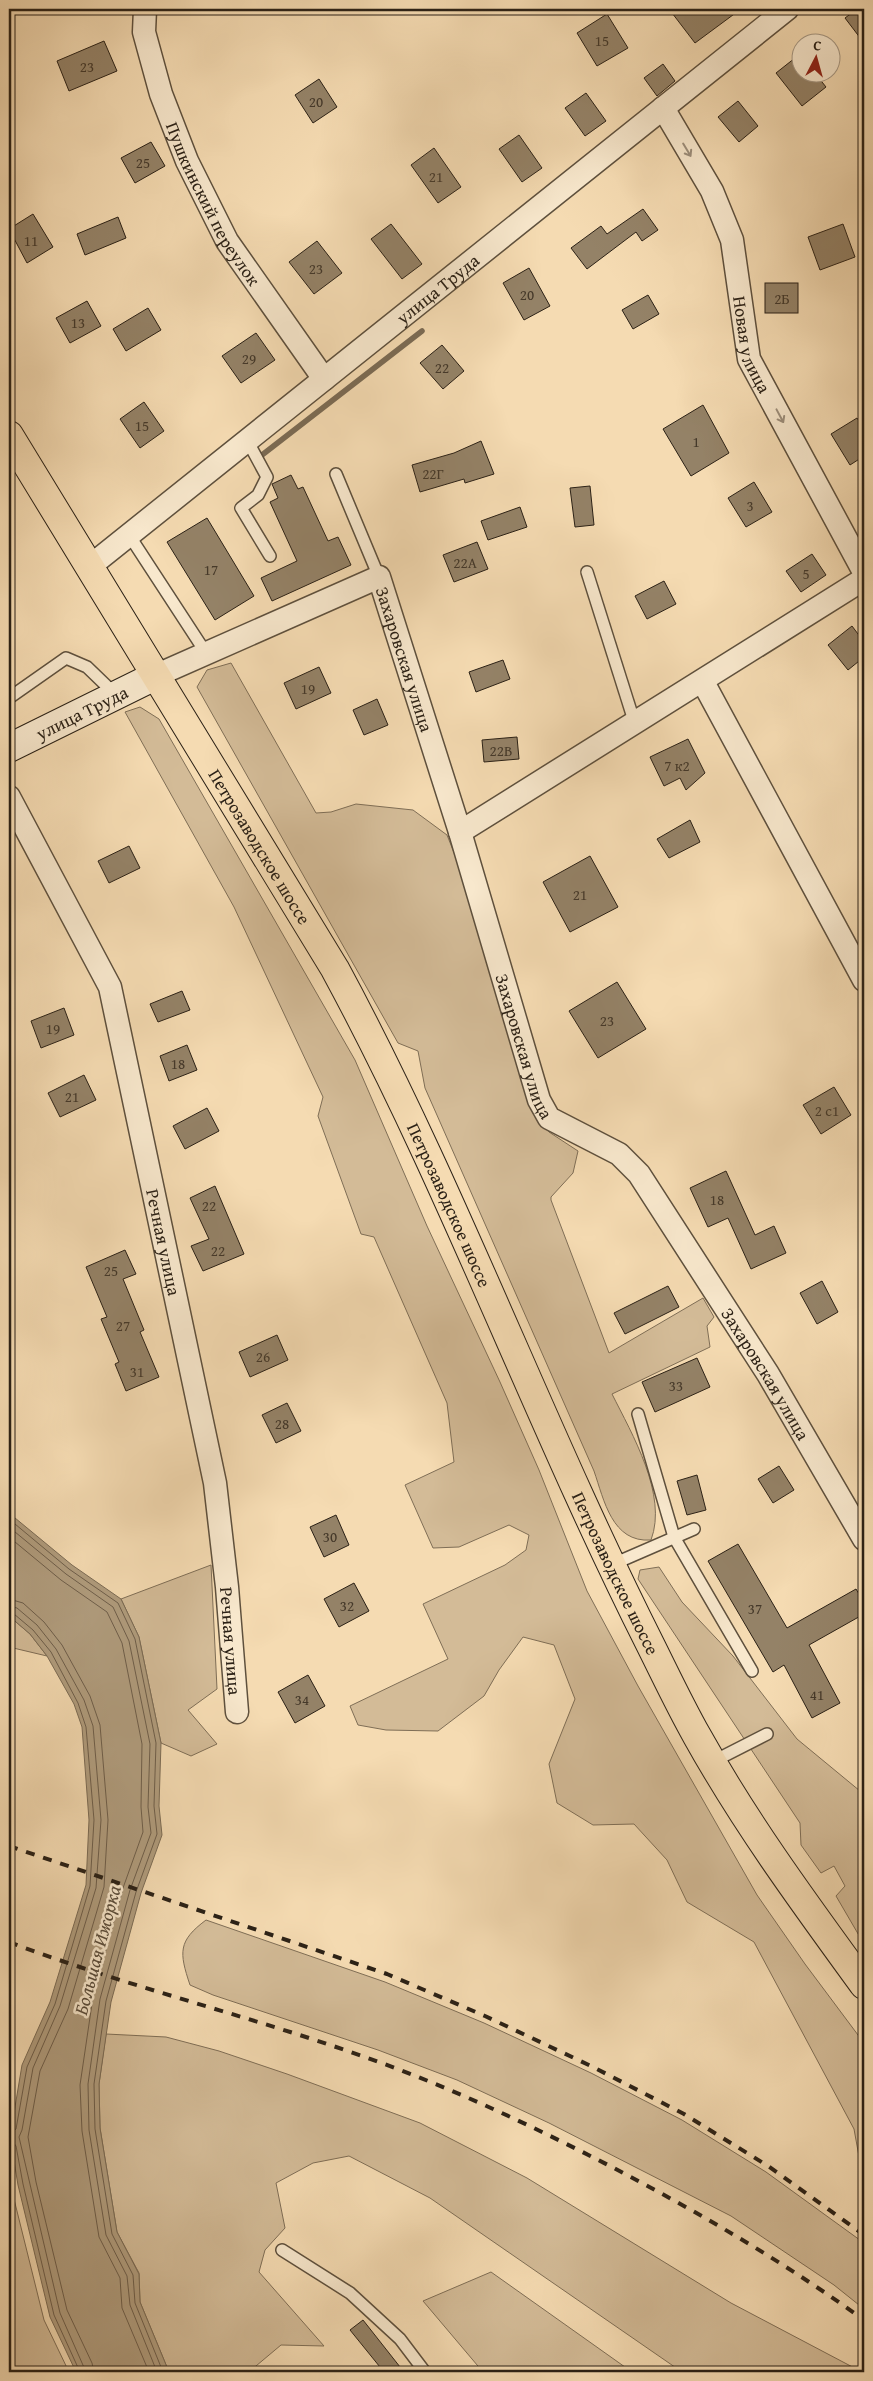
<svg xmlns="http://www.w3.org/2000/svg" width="873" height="2381" font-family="'Gentium Book Plus',serif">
<rect width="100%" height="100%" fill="#f5dbb2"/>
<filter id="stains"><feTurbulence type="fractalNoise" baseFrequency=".004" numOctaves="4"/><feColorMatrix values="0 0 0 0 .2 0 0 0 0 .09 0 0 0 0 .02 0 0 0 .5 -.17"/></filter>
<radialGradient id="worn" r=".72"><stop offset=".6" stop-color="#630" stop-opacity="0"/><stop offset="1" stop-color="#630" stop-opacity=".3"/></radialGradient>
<g fill="#d3bb97" stroke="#7f6e56">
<path d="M231,663L316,813L331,812L356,804L413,810L447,835L459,865L534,1107L549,1132L578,1151L573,1173L551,1197V1200L609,1353L703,1298L714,1317L707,1326L710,1347L612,1394C632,1434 668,1495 651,1540C612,1543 604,1500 594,1471L425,1088L418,1051L398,1043L197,687L207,670Z"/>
<polygon points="140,707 159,719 355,1060 427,1226 500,1382 539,1470 587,1591 638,1686 757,1895 805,1964 864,2043 864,2184 854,2129 754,1942 687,1902 667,1860 634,1824 593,1825 557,1803 549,1764 575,1699 554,1645 523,1637 499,1670 484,1696 438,1731 386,1730 358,1725 350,1706 448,1659 423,1604 505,1565 526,1550 529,1535 509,1525 459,1547 433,1548 405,1485 454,1462 447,1403 374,1237 361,1234 318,1116 323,1097 234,907 125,712"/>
<polygon points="211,1565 217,1689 188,1710 217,1744 191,1756 161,1743 139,1637 121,1599"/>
<polygon points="659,1567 682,1602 733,1656 797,1739 860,1791 864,1797 864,1944 836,1896 845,1886 834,1866 821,1873 801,1845 800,1823 638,1579 640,1570"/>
<polygon points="9,1616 30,1634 47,1656 9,1647"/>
<path d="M206,1920L385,1982L484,2023L591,2073L682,2120L766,2172L864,2243V2309L834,2285L731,2216L549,2123L457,2080L378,2050L213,1995L190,1985C179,1952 178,1941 206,1920Z"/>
<polygon points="106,2034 166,2037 219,2051 287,2074 420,2123 527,2178 731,2303 862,2372 682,2372 430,2198 349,2156 313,2163 276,2183 285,2228 265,2250 259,2272 324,2346 281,2345 250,2371 231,2368 219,2372 169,2372 140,2302 139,2273 117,2232 100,2128 99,2084"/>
<polygon points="10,2137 11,2187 44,2320 69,2372 9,2372"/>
<polygon points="491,2272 632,2372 483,2372 423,2301"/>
</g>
<polygon fill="#b09c7d" stroke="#7b6b54" points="9,1513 72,1565 121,1599 139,1637 161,1743 159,1806 162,1835 141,1893 111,2002 99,2084 100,2128 117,2232 139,2274 140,2302 169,2372 76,2372 50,2317 18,2185 10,2137 22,2065 50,2002 86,1885 89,1820 82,1727 74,1704 47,1656 30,1634 9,1616"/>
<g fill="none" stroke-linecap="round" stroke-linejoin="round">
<g stroke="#6e5e4a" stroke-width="1">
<polyline points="9,1519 69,1569 118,1603 135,1639 156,1743 154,1806 157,1834 136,1892 106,2001 94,2084 95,2129 112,2234 133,2275 135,2303 163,2372"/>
<polyline points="9,1527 66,1574 113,1607 129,1641 150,1744 148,1807 151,1833 130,1890 100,1999 88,2084 89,2130 106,2235 127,2276 130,2305 157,2372"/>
<polyline points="9,1537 61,1580 107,1612 122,1643 142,1744 141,1807 143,1832 123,1888 93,1997 80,2085 82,2131 99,2237 120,2278 122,2308 149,2372"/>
<polyline points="9,1599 23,1603 44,1622 62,1645 90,1696 100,1725 108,1820 104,1887 68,2009 40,2071 28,2137 36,2182 67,2310 92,2363 94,2372"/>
<polyline points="9,1606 17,1608 37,1625 56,1649 84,1700 93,1726 101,1820 96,1888 60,2006 33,2068 22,2130 19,2137 60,2313 86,2372"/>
<polyline points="9,1612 14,1614 33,1630 51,1652 78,1703 86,1727 94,1820 90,1886 55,2004 27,2067 16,2129 9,2134"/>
<polyline points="9,2141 13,2142 16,2146 23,2184 54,2315 80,2372"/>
</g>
<polyline stroke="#7b6b54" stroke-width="5.5" points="262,455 422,331"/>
</g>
<g fill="#948267" stroke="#2b2116">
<polygon points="669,9 741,9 695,43"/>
<polygon points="857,9 864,9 864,43 845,18"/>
<polygon points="607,14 628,48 597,66 577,33"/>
<polygon points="104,41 117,71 69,91 57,61"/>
<polygon points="800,54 800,72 814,72 826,87 802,106 776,73"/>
<polygon points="663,64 675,81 657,96 644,78"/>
<polygon points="319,79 337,107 313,123 295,95"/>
<polygon points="586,93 606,121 585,136 565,108"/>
<polygon points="738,101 758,126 739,142 718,117"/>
<polygon points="519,135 542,168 522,182 499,149"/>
<polygon points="151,142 165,166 135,183 121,158"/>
<polygon points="434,148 461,187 438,203 411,165"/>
<polygon points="643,209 658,230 642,241 636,232 587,269 571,248 601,226 607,234"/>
<polygon points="33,214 53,247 27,263 9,229"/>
<polygon points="118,217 126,238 85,255 77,234"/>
<polygon points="391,224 422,264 402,279 371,239"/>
<polygon points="843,224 855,257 820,270 808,237"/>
<polygon points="317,241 342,273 314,294 289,262"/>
<polygon points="529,268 550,306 524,320 503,283"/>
<rect x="765" y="283" width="33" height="30"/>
<polygon points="648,295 659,314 633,329 622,310"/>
<polygon points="87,301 101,326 70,343 56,318"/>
<polygon points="148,308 161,330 126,351 113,329"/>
<polygon points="256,333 275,360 241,383 222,356"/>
<polygon points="442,345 464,371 443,389 420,363"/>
<polygon points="144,402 164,431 140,448 120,419"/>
<polygon points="703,405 729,453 691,476 663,429"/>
<polygon points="857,418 864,429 864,456 850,465 831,434"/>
<polygon points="481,441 494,474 465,483 464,479 420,492 412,465 454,453"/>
<polygon points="291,475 298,489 303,487 328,541 338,537 351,565 272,601 261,578 297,561 270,502 278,498 272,484"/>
<polygon points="754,482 772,512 746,527 728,498"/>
<polygon points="590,486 594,525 575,527 570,488"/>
<polygon points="520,507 527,527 488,540 481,521"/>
<polygon points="207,518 254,596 215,620 167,542"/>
<polygon points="477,542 488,569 454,582 443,555"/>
<polygon points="812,554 826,575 801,592 786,571"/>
<polygon points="664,581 676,604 647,619 635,596"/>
<polygon points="852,626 864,642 864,657 848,670 828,645"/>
<polygon points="503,660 510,679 476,692 469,672"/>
<polygon points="319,667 331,693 296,709 284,683"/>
<polygon points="377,699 388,725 364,735 353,710"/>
<polygon points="517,737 519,759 484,762 482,740"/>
<polygon points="688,739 705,773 686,790 680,778 664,786 650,757"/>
<polygon points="690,820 700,842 669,858 657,839"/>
<polygon points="129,846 140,868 109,883 98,861"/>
<polygon points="590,856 618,907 570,932 543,882"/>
<polygon points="617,982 646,1029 598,1058 569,1011"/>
<polygon points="182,991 190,1010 158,1022 150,1004"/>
<polygon points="64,1008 74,1035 41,1048 31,1021"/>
<polygon points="187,1045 197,1070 169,1081 160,1056"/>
<polygon points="84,1075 96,1100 60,1117 48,1093"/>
<polygon points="834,1087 851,1115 821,1134 803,1105"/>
<polygon points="207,1108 219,1131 185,1149 173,1126"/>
<polygon points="726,1171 755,1235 774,1226 786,1253 751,1269 728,1218 708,1227 690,1188"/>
<polygon points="215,1186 244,1254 203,1271 191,1246 209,1239 190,1198"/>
<polygon points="125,1250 136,1274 123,1279 144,1330 140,1332 159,1377 126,1391 115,1364 119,1362 101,1319 107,1317 86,1267"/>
<polygon points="822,1281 838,1312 817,1324 800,1293"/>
<polygon points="668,1286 679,1307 625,1334 614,1313"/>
<polygon points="277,1335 288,1360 250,1377 239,1352"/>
<polygon points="697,1358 710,1387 655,1412 642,1382"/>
<polygon points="287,1403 301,1431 276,1443 262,1415"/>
<polygon points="779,1466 794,1490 773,1503 758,1479"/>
<polygon points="697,1475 706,1510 687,1515 677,1481"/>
<polygon points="336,1515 349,1545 324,1557 310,1527"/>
<polygon points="738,1544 787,1628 856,1589 864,1602 864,1614 809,1645 840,1703 812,1718 784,1665 773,1672 708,1561"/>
<polygon points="354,1583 369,1611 339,1627 324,1599"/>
<polygon points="308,1675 325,1706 295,1723 278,1692"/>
<polygon points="363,2320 404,2372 384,2372 350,2330"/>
</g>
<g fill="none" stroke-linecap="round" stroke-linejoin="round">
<defs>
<g id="service">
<polyline points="247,440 267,477 258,495 241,508 270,556"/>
<polyline points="336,474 379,577"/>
<polyline points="129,535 206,653"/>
<polyline points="587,572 635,724"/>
<polyline points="9,698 66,658 87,667 116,695"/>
<polyline points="638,1414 674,1537 752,1671"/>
<polyline points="611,1565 694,1529"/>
<polyline points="712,1762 767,1734"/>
<polyline points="282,2250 350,2293 400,2339 425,2372"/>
</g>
<g id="minor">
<path id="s1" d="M145,9L144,32L161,94L187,161L227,241L324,379"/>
<path id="s2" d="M663,108L712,191L732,240L749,359L864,572"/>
<path id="s3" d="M89,567L787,9"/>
<path id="s4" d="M155,676L379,577L460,832L539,1100L549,1118L619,1154L639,1174L768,1374L864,1539"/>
<polyline points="703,682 864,980"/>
<path id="s5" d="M9,797L110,987L215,1483L227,1587L237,1712"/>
<polyline points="460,832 864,579"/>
</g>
<g id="secondary">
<path id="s6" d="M9,748L155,676"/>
</g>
<g id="primary">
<path id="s7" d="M9,435L335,969C453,1187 538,1422 650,1644C665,1674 680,1706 697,1736C746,1824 805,1904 864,1985"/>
</g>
</defs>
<use href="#service" stroke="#5e503d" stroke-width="14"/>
<use href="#minor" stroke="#5e503d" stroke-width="25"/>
<use href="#secondary" stroke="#2b2116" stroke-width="30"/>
<use href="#primary" stroke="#2b2116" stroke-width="30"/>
<use href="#service" stroke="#f8e8cd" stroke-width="11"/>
<use href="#minor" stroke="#f8e8cd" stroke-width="22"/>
<use href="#secondary" stroke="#f8e8cd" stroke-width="28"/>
<use href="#primary" stroke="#f5dbb2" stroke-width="28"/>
<g stroke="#2b2116" stroke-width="4" stroke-dasharray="9 9" stroke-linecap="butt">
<polyline points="9,1846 387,1974 485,2016 591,2066 684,2114 768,2166 864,2235"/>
<path d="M9,1942C136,1990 268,2020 395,2068C469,2096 540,2130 610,2166C698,2212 784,2262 864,2320"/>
</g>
</g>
<defs><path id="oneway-shaft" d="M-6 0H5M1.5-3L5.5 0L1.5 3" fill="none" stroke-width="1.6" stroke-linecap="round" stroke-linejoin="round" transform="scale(1.25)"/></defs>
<g stroke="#9c8e7b">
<use href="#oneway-shaft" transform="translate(687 150) rotate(59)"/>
<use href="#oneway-shaft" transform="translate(780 416) rotate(62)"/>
</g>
<g text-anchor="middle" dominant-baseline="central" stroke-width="5" stroke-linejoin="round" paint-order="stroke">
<g font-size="15" fill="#45392a">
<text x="602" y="40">15</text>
<text x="87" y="66">23</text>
<text x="316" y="101">20</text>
<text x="143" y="162">25</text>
<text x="436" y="176">21</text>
<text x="31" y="240">11</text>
<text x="316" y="268">23</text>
<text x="527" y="294">20</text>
<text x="782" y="298">2Б</text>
<text x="78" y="322">13</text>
<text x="249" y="358">29</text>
<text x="442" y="367">22</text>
<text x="142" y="425">15</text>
<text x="696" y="441">1</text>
<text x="433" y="473">22Г</text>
<text x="750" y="505">3</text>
<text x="465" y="562">22А</text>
<text x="211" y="569">17</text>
<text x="806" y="573">5</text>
<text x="308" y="688">19</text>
<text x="501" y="750">22В</text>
<text x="677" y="765">7 к2</text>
<text x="580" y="894">21</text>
<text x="607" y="1020">23</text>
<text x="53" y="1028">19</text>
<text x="178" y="1063">18</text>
<text x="72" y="1096">21</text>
<text x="827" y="1110">2 с1</text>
<text x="717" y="1199">18</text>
<text x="209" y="1205">22</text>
<text x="218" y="1250">22</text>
<text x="111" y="1270">25</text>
<text x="123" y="1325">27</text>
<text x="263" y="1356">26</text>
<text x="137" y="1371">31</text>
<text x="676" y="1385">33</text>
<text x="282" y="1423">28</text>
<text x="330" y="1536">30</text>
<text x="347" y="1605">32</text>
<text x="755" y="1608">37</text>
<text x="817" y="1694">41</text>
<text x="302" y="1699">34</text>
</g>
<g font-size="18" fill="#2b2116" stroke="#f8e8cd">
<text stroke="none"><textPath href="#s1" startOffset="209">Пушкинский переулок</textPath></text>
<text stroke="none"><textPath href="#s3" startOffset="446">улица Труда</textPath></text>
<text stroke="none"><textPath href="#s2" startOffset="256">Новая улица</textPath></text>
<text stroke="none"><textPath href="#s4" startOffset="331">Захаровская улица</textPath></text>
<text stroke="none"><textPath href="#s6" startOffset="81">улица Труда</textPath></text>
<text stroke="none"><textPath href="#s7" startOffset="482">Петрозаводское шоссе</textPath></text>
<text stroke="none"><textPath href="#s4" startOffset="736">Захаровская улица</textPath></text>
<text stroke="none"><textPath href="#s7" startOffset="888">Петрозаводское шоссе</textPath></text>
<text stroke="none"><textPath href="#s5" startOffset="476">Речная улица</textPath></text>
<text stroke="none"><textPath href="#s4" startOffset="1156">Захаровская улица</textPath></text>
<text stroke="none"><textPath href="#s7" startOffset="1292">Петрозаводское шоссе</textPath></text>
<text stroke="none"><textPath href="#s5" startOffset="881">Речная улица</textPath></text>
</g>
<g font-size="19" font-style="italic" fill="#5a4c3a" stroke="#f8e8cd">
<text transform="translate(97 1950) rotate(-75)">Большая Ижорка</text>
</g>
</g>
<rect width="873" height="2381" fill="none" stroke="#f5dbb2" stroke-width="30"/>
<rect x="10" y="10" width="853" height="2361" fill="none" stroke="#2b2116" stroke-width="2.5"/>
<rect x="15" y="15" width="843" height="2351" fill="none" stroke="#2b2116"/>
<g transform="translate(816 58) rotate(6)"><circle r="24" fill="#f8e8cd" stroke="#a69884"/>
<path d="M0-4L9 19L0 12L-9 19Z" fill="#8f2418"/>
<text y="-8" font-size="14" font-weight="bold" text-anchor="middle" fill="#2b2116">С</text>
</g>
<rect width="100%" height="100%" filter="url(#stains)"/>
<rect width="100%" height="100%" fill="url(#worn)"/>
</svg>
